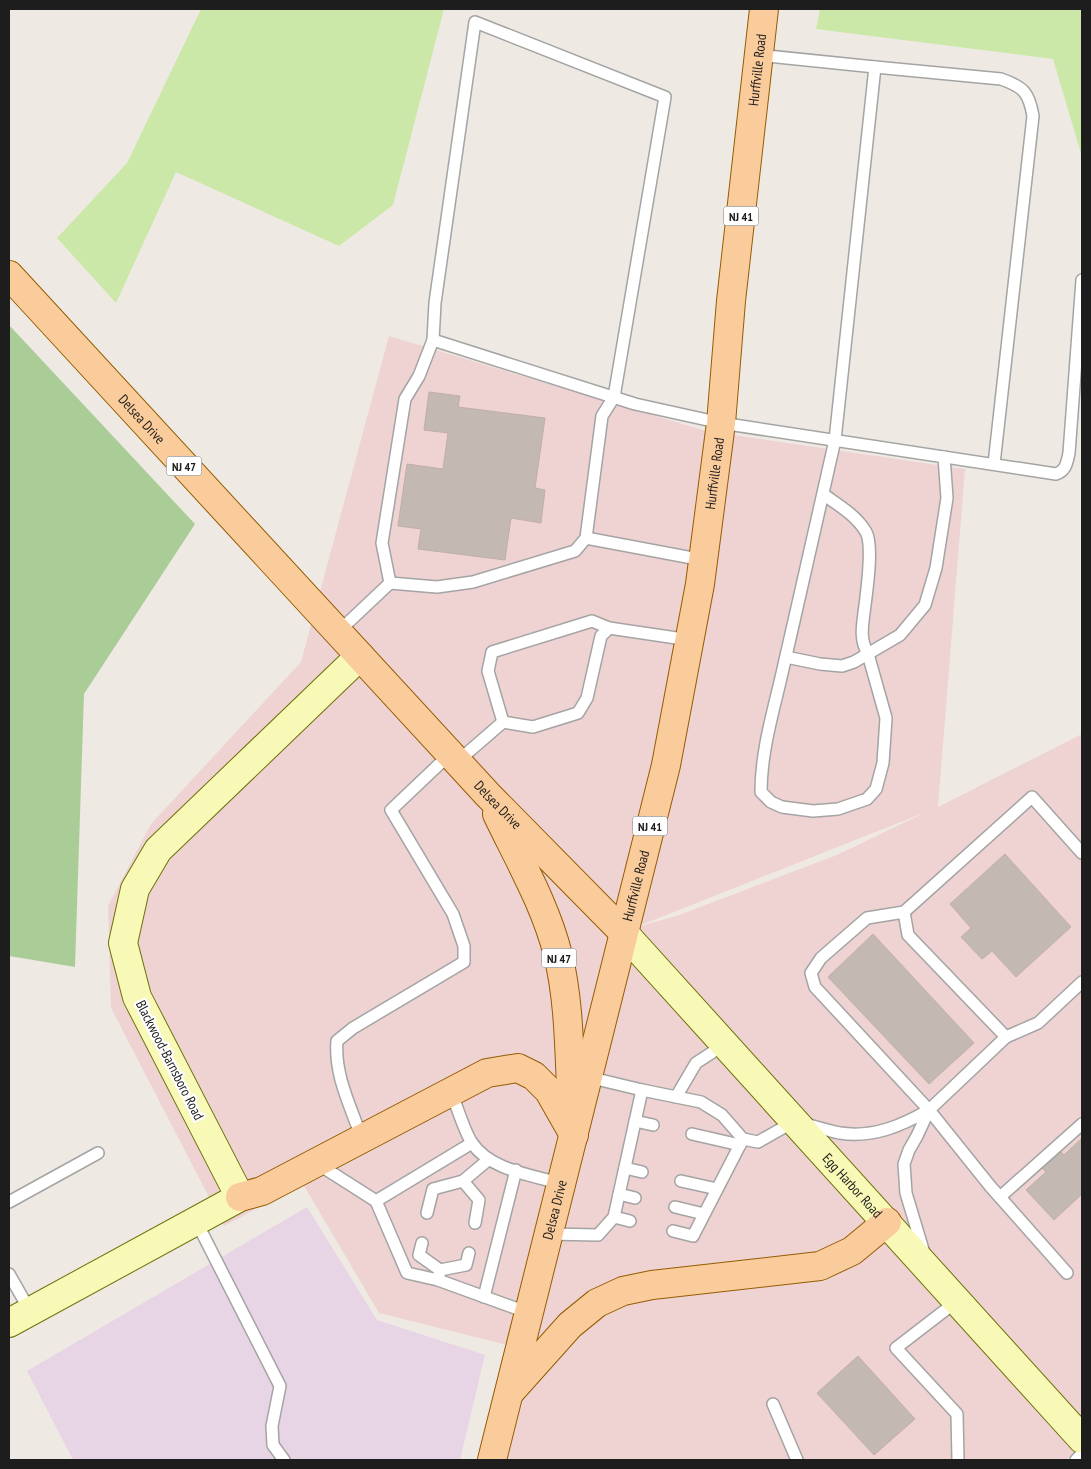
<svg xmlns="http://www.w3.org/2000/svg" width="1091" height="1469" font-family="'PT Sans Narrow',sans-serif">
<rect width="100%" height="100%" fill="#eeeae3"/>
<path fill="#efd2d2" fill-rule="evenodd" d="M389,336L706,431L965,469L938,807L1082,734V1451L1065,1460H504L527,1350L379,1313L303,1184L224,1226L111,1008L108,906L151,824L301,662ZM926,812L837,855L679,915L631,929Z"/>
<polygon fill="#e7d5e5" points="307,1207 377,1320 485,1355 460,1460 73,1460 27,1371"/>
<g fill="#cbe8a9">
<polygon points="201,9 444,9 393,205 339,246 176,172 116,303 57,238 127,163"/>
<polygon points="820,9 1082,9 1082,157 1053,59 816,29"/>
</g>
<polygon fill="#aacd98" points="9,325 195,524 84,694 75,967 9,956"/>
<g fill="#c3b9b2" stroke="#c0afa5">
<polygon points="429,392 460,396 458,407 545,418 535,488 545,490 541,523 511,518 505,560 418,549 421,529 398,526 407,464 443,469 448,433 424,430"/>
<polygon points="1005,854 1071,927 1016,977 992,951 982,959 961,937 971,928 950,904"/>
<polygon points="873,934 974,1043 929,1084 828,977"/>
<polygon points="1082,1138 1082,1194 1054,1220 1026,1190 1046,1172 1042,1168 1060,1151 1064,1155"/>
<polygon points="858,1356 915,1419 874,1455 817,1393"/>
</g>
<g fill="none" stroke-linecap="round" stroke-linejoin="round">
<defs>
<g id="service">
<path d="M758,55L875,67L835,440C818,514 802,587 785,660C776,703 761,747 761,792L771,802L782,807L813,811L838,809L867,799L876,789L883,763L886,718L868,654C860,640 862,628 864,613C866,596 874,546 866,532C856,515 838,505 823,494"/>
<path d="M875,67L1001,79C1024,87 1029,93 1033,116L994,464"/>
<polyline points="586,538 703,560"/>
<polyline points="390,583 437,587 473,582 575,551 586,538 602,416 614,397 665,97 475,22 435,303 433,340"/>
<path d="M338,632L390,583L382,543L405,399L419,376L433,340L635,404L721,423L1056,474C1066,471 1067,462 1069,453L1082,280"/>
<polyline points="786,657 820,664 842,666 854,662 900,635 925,605 936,568 947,498 944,457"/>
<polyline points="503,722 488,671 492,652 592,621 609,628"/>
<polyline points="458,761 503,722 533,727 578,713 587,698 601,636 609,628 690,640"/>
<polyline points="904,912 908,935 1006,1037 929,1110"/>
<polyline points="1006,1037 1038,1023 1082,982"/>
<polyline points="588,1077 642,1090"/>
<path d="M451,1092C457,1106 464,1131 472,1143C490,1170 532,1175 562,1184"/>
<polyline points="676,1097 696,1063 725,1044"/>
<polyline points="635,1121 653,1125"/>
<polyline points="692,1134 740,1145"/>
<path d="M362,1139C351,1107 334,1075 337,1041L353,1028L464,962V946L453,914L391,810L450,754"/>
<polyline points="318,1164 376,1201 407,1273 438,1280 529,1313"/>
<polyline points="625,1168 642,1172"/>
<polyline points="463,1181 479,1200 475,1223"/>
<polyline points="681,1181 717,1189"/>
<polyline points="619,1194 635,1198"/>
<polyline points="1000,1197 1082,1124"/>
<polyline points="376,1201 472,1143"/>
<polyline points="9,1202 98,1153"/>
<polyline points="675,1207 704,1214"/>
<polyline points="427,1213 433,1189 463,1181 488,1160"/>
<polyline points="614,1217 630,1221"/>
<polyline points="196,1221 280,1386 272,1426 273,1445 284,1460"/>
<polyline points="673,1231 693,1236 743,1139"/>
<path d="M549,1234L598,1235L614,1217L642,1090L701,1102L722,1115L743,1139L758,1142L795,1121C810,1125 825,1130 840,1133C873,1138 901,1126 929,1110L917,1136L909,1150L904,1164L906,1193L924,1253"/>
<polyline points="422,1243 419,1255 440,1270"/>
<polyline points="1067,1273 990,1186 929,1110 815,987 811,973 821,958 867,918 904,912 1032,797 1082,853"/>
<polyline points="9,1274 30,1311"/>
<polyline points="438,1280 440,1270 466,1265 469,1253"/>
<polyline points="484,1297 516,1170"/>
<polyline points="957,1301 896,1348 957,1414 958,1460"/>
<polyline points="773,1404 797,1460"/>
<polyline points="1076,1460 1082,1454"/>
</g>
<g id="secondary">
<path id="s1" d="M623,932L1082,1439"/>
<polyline points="9,1323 240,1197 137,997 123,943 135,889 158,850 360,656"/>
</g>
<g id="primary">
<path id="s2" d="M9,275L488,795L623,932"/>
<path d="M497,814C519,860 546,906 558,955C570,1004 569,1057 572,1108"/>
<polyline points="240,1197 262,1191 487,1073 518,1068 534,1076 549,1091 574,1135"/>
<polyline points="511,1391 570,1325 597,1303 623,1291 652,1285 820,1266 852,1251 887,1222"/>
<path id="s3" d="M492,1460L666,765L700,584L721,423L731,301L764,9"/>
</g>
</defs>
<use href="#service" stroke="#a4a4a4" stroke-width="14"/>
<use href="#secondary" stroke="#6c7206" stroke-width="30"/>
<use href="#primary" stroke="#945c02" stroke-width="30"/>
<use href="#service" stroke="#fff" stroke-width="11"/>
<use href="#secondary" stroke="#f8f8b7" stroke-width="28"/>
<use href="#primary" stroke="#fbcc9b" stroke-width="28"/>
</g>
<g text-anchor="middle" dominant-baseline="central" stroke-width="4.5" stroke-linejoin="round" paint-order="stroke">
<g fill="#fff" stroke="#616161" stroke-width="1">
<rect x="723.5" y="206.5" width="35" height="19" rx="4"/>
<rect x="166.5" y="456.5" width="35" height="19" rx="4"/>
<rect x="632.5" y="816.5" width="35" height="19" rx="4"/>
<rect x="541.5" y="948.5" width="35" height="19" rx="4"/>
</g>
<g font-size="12" font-weight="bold" fill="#1d1d1d">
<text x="741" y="216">NJ 41</text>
<text x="184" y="466">NJ 47</text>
<text x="650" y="826">NJ 41</text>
<text x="559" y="958">NJ 47</text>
</g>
<g font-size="14" fill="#1d1d1d" stroke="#fff">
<text stroke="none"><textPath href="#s3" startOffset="1418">Hurffville Road</textPath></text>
<text stroke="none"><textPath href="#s2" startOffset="196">Delsea Drive</textPath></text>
<text stroke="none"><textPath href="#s3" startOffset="1012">Hurffville Road</textPath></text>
<text stroke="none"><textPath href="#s2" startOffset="721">Delsea Drive</textPath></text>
<text stroke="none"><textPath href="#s3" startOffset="592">Hurffville Road</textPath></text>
<text transform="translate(170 1060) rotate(63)">Blackwood-Barnsboro Road</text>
<text stroke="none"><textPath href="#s1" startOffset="342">Egg Harbor Road</textPath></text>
<text stroke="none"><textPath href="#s3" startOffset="258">Delsea Drive</textPath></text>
</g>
</g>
<rect width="1091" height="1469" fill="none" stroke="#1d1d1d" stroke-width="20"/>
</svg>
